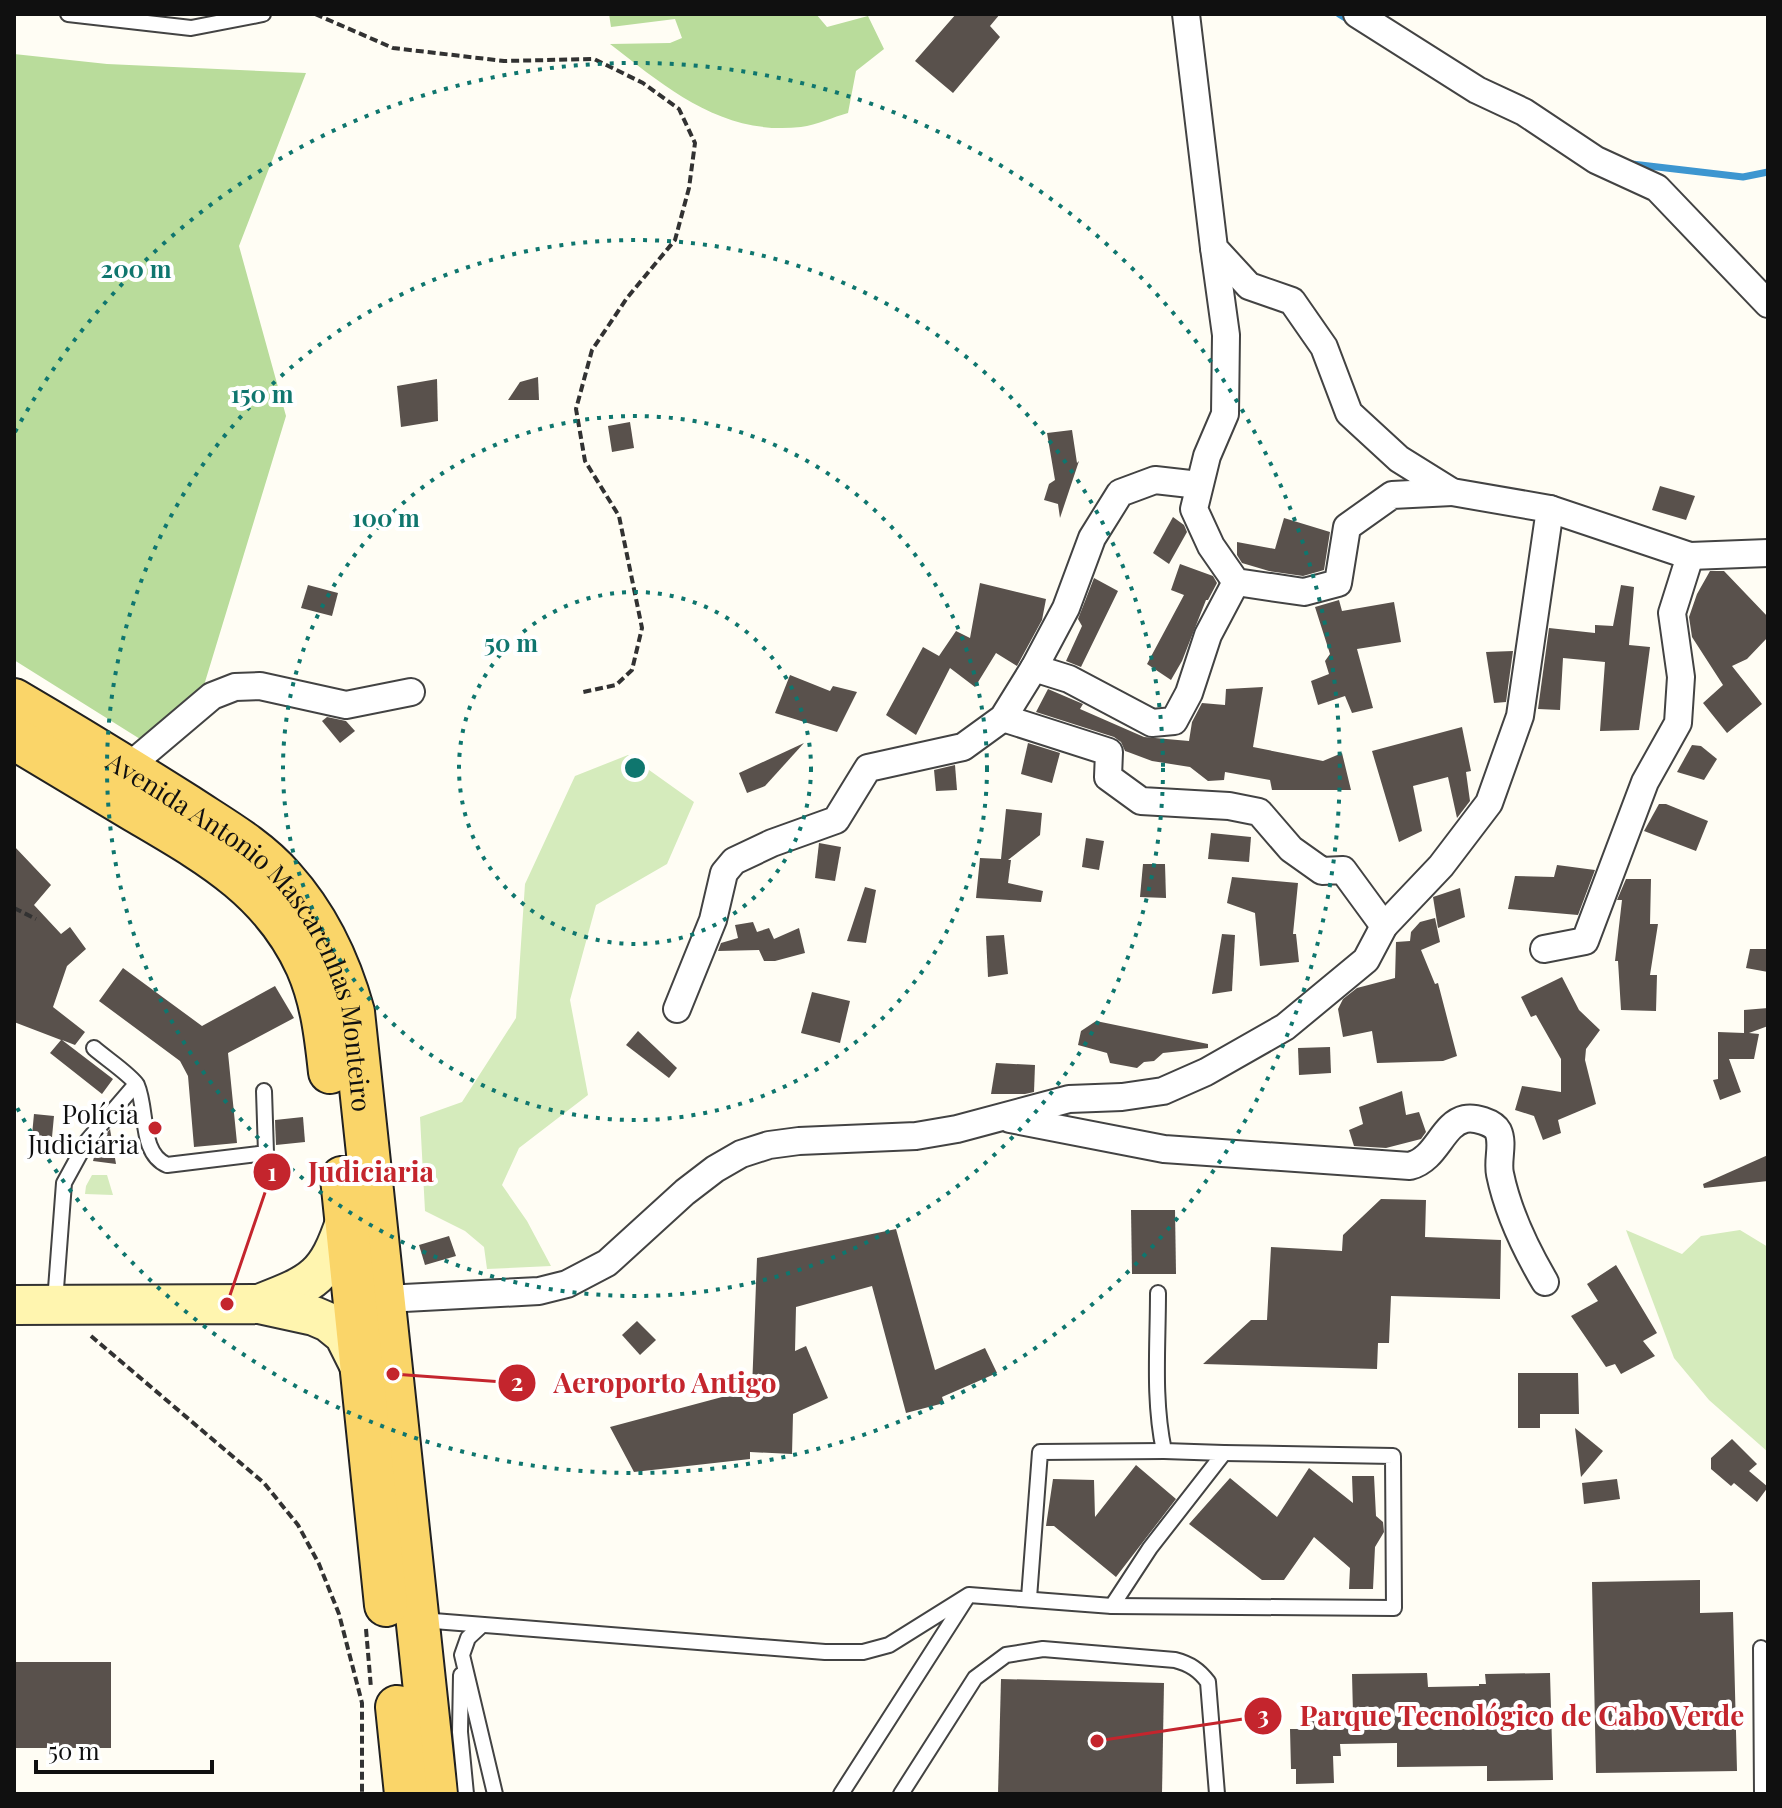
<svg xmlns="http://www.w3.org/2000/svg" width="1782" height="1808" font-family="'Playfair Display',serif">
<rect width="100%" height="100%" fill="#fffdf4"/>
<g fill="#d5ebbc">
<polygon points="628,755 694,802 667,864 596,905 570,1000 588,1095 519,1148 502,1185 527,1221 551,1266 487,1269 484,1247 465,1231 425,1211 420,1117 462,1102 516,1018 525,884 575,776"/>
<polygon points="92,1175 107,1175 113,1195 85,1194 86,1186"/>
<polygon points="1626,1230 1682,1254 1701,1236 1740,1230 1768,1247 1768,1452 1709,1400 1674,1358"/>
</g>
<g fill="#b9dc9b">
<path d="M609,14H816L827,27L868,16L884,49L856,71L848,113C833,117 817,125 801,127C723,136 668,89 610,44L670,43L682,38L675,19L611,27Z"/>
<polygon points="14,54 107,64 306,73 239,246 286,416 191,728 148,744 14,660"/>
</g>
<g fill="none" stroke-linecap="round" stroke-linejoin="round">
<g stroke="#3d96d0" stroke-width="7">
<polyline points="1339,14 1352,22"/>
<polyline points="1632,164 1743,177 1768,172"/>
</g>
</g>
<g fill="#59514c">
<polygon points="956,14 1000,14 990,26 1000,37 953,93 915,61"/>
<polygon points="538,377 539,400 508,400 520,382"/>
<polygon points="437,379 438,421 401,427 397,386"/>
<polygon points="630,422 634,448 612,452 608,426"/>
<polygon points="1072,430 1077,463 1079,461 1060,518 1058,504 1044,500 1049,484 1055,480 1047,433"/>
<polygon points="1660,486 1695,496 1686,520 1652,510"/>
<polygon points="1173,517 1184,525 1187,532 1169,564 1153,553"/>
<polygon points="1284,518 1330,532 1324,570 1303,576 1269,571 1242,563 1237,555 1237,542 1275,549"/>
<polygon points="1180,564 1213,576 1217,583 1208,600 1206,600 1182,661 1171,680 1147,664 1184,595 1171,590"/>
<polygon points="1710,571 1724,571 1768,617 1768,637 1747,659 1732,666 1762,704 1727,733 1703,703 1723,685 1692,637 1689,617 1697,594"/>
<polygon points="1094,578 1118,591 1081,667 1066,661 1082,626 1078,619"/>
<polygon points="980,583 1046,599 1042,620 1017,666 996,653 975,687 950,668 916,735 886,715 923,647 939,656 956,631 970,638"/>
<polygon points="308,585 338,593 332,616 301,608"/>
<polygon points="1621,585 1634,587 1629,645 1650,647 1639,730 1600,731 1605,662 1563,658 1560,710 1538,709 1549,628 1595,633 1595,625 1613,626"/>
<polygon points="1339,600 1342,611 1394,602 1401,642 1357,649 1373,708 1352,713 1345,696 1318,705 1311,681 1329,674 1325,661 1330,654 1315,607"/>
<polygon points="1513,651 1506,702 1494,703 1486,652"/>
<polygon points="790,675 830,691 833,686 857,692 837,732 775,713"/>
<polygon points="1263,687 1253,747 1323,761 1342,753 1351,790 1272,790 1270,780 1225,772 1224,780 1208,781 1190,767 1152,761 1128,752 1125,751 1121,742 1114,737 1036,712 1048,689 1083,704 1080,709 1144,737 1189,741 1192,722 1202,703 1225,705 1226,689"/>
<polygon points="327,717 346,721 355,731 340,743 322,721"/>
<polygon points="1462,727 1471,771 1466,772 1470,801 1457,818 1448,777 1413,786 1422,831 1399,842 1372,751"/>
<polygon points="804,743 765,786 747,793 739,773"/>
<polygon points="1028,743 1060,753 1052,783 1021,774"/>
<polygon points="1692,745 1701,746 1717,759 1704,780 1677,772"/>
<polygon points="955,765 957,790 936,791 934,770"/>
<polygon points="1659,804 1666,804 1708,821 1696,851 1644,831"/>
<polygon points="1006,809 1042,813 1040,835 1008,860 1011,860 1008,883 1043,891 1041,902 976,898 980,858 1001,859"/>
<polygon points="1211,833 1251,837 1249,862 1208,859"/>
<polygon points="1086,838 1104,841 1099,870 1082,867"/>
<polygon points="819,843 841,847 835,881 815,878"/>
<polygon points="14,846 51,885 34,905 61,934 70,927 86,949 67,966 53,1007 85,1032 75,1045 62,1040 113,1079 102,1094 50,1053 61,1040 14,1022"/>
<polygon points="1143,864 1165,864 1166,898 1140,897"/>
<polygon points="1557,865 1595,870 1578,915 1508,909 1515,876 1554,877"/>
<polygon points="1232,877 1298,883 1293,934 1296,934 1299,962 1260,966 1255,913 1227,903"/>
<polygon points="1626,879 1651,879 1650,924 1658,924 1650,975 1657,975 1656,1011 1621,1010 1618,961 1615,961 1622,900 1617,900"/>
<polygon points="865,887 876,890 866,943 847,941"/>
<polygon points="1460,888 1465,917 1438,928 1433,897"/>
<polygon points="1435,918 1440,942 1421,950 1435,984 1438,983 1457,1056 1443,1061 1377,1063 1372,1031 1343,1037 1338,1009 1343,999 1357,988 1395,978 1396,942 1410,941 1411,932 1420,922"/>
<polygon points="753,922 757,932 769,928 774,939 799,928 805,953 775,961 764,961 759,950 718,951 721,943 738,938 735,925"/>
<polygon points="1222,934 1235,935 1232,991 1212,994"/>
<polygon points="1004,935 1008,974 988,977 986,936"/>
<polygon points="1750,949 1768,949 1768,972 1746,968"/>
<polygon points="123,968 202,1026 275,986 294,1018 228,1053 237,1143 194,1147 188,1076 180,1061 99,1001"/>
<polygon points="1562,977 1579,1010 1600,1030 1586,1049 1585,1060 1596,1104 1558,1120 1561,1133 1543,1140 1534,1116 1515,1110 1522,1086 1561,1092 1561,1059 1536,1015 1531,1017 1521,997"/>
<polygon points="812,992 850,1001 840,1043 801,1033"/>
<polygon points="1768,1008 1768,1026 1749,1033 1759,1034 1754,1059 1729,1059 1741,1092 1720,1100 1713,1080 1718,1079 1718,1032 1744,1033 1744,1010"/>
<polygon points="1096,1021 1208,1044 1208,1048 1163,1053 1154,1061 1144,1062 1137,1068 1110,1063 1107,1053 1078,1045 1081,1031"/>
<polygon points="638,1031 677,1068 669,1078 626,1045"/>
<polygon points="1330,1047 1331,1073 1299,1075 1298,1048"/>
<polygon points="996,1063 1035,1065 1034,1092 1025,1094 991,1094"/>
<polygon points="1402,1091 1406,1115 1419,1112 1426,1132 1421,1139 1386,1148 1354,1146 1349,1130 1363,1124 1359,1107"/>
<polygon points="34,1114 54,1116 52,1137 32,1135"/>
<polygon points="303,1117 305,1142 276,1145 275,1120"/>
<polygon points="110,1129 116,1164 93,1161 98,1143"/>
<polygon points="1768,1155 1768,1181 1704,1188 1703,1184"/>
<polygon points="1381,1199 1426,1200 1425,1237 1501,1240 1500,1299 1391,1296 1389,1343 1378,1343 1377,1369 1203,1364 1251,1320 1267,1320 1271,1247 1342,1251 1343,1235"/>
<polygon points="1131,1210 1175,1210 1176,1274 1132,1274"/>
<polygon points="896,1229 935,1370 985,1348 997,1373 942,1397 944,1403 906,1413 872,1286 796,1307 795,1351 806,1346 828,1398 793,1414 792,1454 750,1452 750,1459 634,1472 610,1427 752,1389 757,1258"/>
<polygon points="449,1236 456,1256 425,1265 419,1245"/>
<polygon points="1616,1265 1657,1333 1643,1341 1655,1356 1621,1374 1615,1364 1606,1367 1571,1316 1598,1301 1587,1284"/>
<polygon points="637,1321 656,1340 640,1355 622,1335"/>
<polygon points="1518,1373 1578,1373 1579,1414 1540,1414 1540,1428 1518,1428"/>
<polygon points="1575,1428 1603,1451 1581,1477"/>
<polygon points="1732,1439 1757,1464 1749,1471 1768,1487 1757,1502 1734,1483 1731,1486 1711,1469 1711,1458"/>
<polygon points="1136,1465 1176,1499 1116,1577 1054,1526 1046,1526 1053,1479 1094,1480 1095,1517"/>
<polygon points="1309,1468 1353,1503 1352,1476 1374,1476 1376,1516 1383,1522 1384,1532 1375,1547 1373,1589 1349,1589 1350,1568 1314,1537 1284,1580 1262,1580 1189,1524 1230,1478 1277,1517"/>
<polygon points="1617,1479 1620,1499 1584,1504 1582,1483"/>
<polygon points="1700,1580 1700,1613 1733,1612 1737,1771 1596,1773 1592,1582"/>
<rect x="14" y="1662" width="97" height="86"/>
<polygon points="1427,1673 1428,1687 1479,1686 1479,1684 1486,1684 1485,1674 1550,1673 1553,1780 1487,1781 1487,1766 1397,1767 1397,1743 1340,1744 1341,1756 1333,1756 1334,1783 1296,1784 1296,1769 1291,1769 1290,1729 1304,1729 1304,1721 1319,1721 1319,1714 1353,1714 1352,1674"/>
<polygon points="1001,1679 1164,1683 1162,1794 998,1794"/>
</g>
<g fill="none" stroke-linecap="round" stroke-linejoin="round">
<defs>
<g id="lane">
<polyline points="68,14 191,28 263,14"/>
<path d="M94,1048C104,1057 131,1075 137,1085C148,1110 139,1153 167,1165L266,1153L264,1091"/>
<polyline points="55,1302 64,1183 87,1141 136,1084"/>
<polyline points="1029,1598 1040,1452 1164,1451"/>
<polyline points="1112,1606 1394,1608 1393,1456 1224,1453"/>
<path d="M421,1620L825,1652H863L889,1645L969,1595L1112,1606L1150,1548L1224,1453L1164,1451C1153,1399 1158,1347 1158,1293"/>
<polyline points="482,1625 468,1638 462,1655 495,1794"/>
<polyline points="1761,1648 1762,1794"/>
<polyline points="461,1675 460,1732 466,1794"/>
<polyline points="841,1794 966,1599"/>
<path d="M901,1794L975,1678L1006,1655L1043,1649L1175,1660C1190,1664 1199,1670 1208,1682L1217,1794"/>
</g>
<g id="street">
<polyline points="1357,14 1477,90 1524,112 1596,160 1657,188 1768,304"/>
<polyline points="1214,248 1226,335 1225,414 1207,456 1194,509 1211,546 1236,582 1304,592 1338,583 1347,527 1392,495 1452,492"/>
<polyline points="1690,556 1768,553"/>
<polyline points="1034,668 1069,679 1152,723 1174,721 1189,693 1208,635 1236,582"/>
<polyline points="1003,718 1109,752 1108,777 1141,801 1229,806 1259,812 1291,849 1322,871 1343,870 1384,926"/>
<polyline points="127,768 212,696 235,687 260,686 346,705 411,692"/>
<polyline points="1544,949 1585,941 1645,782 1678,723 1681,677 1672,613 1690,556 1550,509"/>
<polyline points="677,1009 713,920 724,873 734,861 772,843 836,820 868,768 963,747 1003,718 1034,668 1066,608 1092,538 1120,493 1155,480 1199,485"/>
<path d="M1010,1119L1164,1149L1410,1166C1437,1159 1442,1124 1465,1119C1474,1117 1493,1122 1498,1131C1504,1144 1497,1160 1500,1174C1508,1213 1525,1248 1545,1282"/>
<polyline points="385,1299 539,1291 567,1284 607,1263 685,1192 715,1169 741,1154 769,1145 799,1141 916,1136 957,1129 1069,1099 1122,1097 1163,1091 1206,1072 1285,1027 1366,960 1384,926 1441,866 1489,803 1520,716 1550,509 1452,492 1399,459 1349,413 1324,347 1292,301 1249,286 1214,248 1186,14"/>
</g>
<g id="secondary">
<path d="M259,1304C314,1283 327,1277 346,1219"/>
<polyline points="14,1305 259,1304 314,1316 328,1322 344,1335 361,1369"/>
</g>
<g id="primary">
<path id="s1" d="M14,700C72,734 129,769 186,805C219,827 256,847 283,878C318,917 339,961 353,1012L436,1794"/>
<path d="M14,738C54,762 94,786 134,810C205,852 271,887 307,966C322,1000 326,1035 330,1072"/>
<polyline points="342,1178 386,1605"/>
<polyline points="397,1707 406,1794"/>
</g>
</defs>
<use href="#lane" stroke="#434343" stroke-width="18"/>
<use href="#street" stroke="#434343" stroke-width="30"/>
<use href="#secondary" stroke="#323232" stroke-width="42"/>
<use href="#primary" stroke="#212121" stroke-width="46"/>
<g stroke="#323232" stroke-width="4" stroke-dasharray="8 4" stroke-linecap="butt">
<polyline points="315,14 393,48 504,61 594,59 643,83 679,109 695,143 689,188 675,240 627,298 592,350 576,409 585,461 619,516 642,628 632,670 616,685 583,692"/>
<polyline points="14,908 36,919"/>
<polyline points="1768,1071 1768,1077"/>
<polyline points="91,1336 264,1483 298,1525 319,1564 339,1614 362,1703 362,1794"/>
<polyline points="366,1629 371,1688"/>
</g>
<use href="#lane" stroke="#fff" stroke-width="14"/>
<use href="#street" stroke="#fff" stroke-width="26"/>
<use href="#secondary" stroke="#fff5af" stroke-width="38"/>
<use href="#primary" stroke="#fad569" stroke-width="42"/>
</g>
<g fill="none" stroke="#0f766e" stroke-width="4" stroke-dasharray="4 8">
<circle cx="635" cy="768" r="176"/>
<circle cx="635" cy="768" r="352"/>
<circle cx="635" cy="768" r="528"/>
<path d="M15 432A705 705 0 1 1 15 1104"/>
</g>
<circle fill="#c4252d" stroke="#fff" stroke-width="3" cx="155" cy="1128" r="8"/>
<g text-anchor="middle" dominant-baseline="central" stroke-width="8" stroke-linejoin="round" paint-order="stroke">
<g font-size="26" fill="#101010" stroke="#fff">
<text stroke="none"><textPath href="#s1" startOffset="344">Avenida Antonio Mascarenhas Monteiro</textPath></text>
</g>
<g font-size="26" fill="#101010" stroke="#fff" text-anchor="end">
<text x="139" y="1113">Polícia<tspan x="139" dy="30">Judiciária</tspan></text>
</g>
</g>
<circle cx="635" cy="768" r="12" fill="#0f766e" stroke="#fff" stroke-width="4"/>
<g font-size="24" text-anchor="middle" font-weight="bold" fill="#0f766e" stroke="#fff" stroke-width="8" stroke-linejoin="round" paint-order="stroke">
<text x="136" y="278">200 m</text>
<text x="262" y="403">150 m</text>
<text x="386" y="527">100 m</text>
<text x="511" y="652">50 m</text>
</g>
<path fill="none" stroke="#c4252d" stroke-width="3" d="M227 1304L272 1172M393 1374L517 1383M1097 1741L1263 1716"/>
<g fill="#c4252d" stroke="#fff" stroke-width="3">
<circle cx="227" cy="1304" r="8"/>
<circle cx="393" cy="1374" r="8"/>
<circle cx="1097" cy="1741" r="8"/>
<circle cx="272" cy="1172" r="20"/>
<circle cx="517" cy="1383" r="20"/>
<circle cx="1263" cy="1716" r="20"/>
</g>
<g font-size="24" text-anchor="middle" font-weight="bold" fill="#fff">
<text x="272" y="1181">1</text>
<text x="517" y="1391">2</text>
<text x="1263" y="1724">3</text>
</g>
<g font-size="28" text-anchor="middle" font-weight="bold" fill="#c4252d" stroke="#fff" stroke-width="8" stroke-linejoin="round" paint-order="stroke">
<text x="371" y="1182">Judiciaria</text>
<text x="665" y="1393">Aeroporto Antigo</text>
<text x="1522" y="1726">Parque Tecnológico de Cabo Verde</text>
</g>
<rect width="1782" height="1808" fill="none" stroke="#101010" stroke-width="32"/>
<path d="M36 1760v12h176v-12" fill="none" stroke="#101010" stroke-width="4"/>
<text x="48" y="1760" font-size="24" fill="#101010" stroke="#ffffff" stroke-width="6" paint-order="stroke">50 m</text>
</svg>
